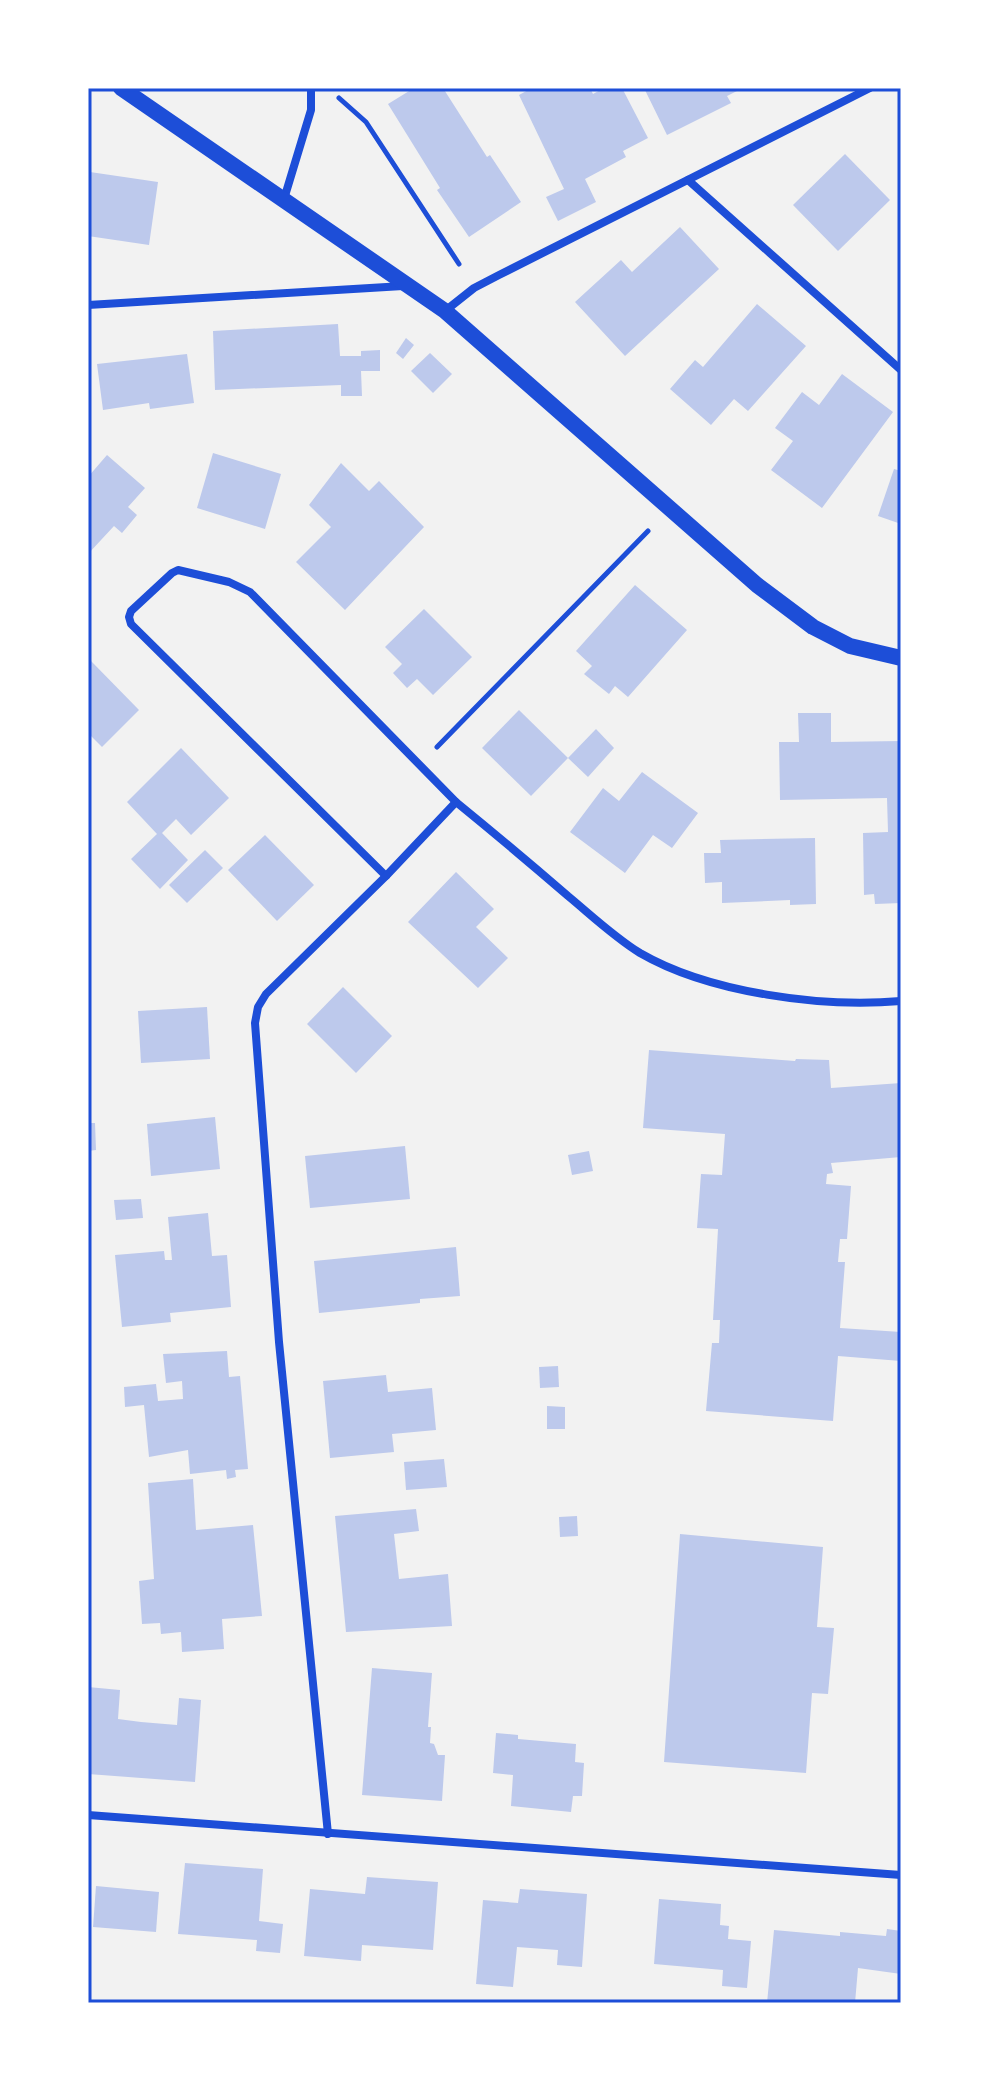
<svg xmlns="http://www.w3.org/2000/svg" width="989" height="2091" font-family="'Golos Text',sans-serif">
<rect width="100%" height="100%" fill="#f2f2f2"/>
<g fill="#bdc9ec">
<polygon points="414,88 443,88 487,157 490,155 521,202 469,237 437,190 440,188 388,104"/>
<polygon points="532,88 590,88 593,94 604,88 622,88 648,138 623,151 626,157 585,179 596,202 558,221 546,197 564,189 519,95"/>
<polygon points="644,88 743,88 727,96 731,103 667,135"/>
<polygon points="845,154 890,200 838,251 793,205"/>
<polygon points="90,172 158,182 149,245 88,236"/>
<polygon points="680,227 719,269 625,356 575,302 621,260 632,272"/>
<polygon points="757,304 806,346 748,411 734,399 711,425 670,389 695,360 703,367"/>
<polygon points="338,324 340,356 361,356 361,351 380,350 380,371 361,371 362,396 341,396 341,385 215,390 213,331"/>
<polygon points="406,338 414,345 403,359 396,353"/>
<polygon points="430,353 452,374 433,393 411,371"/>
<polygon points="187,354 194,403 150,409 149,403 103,410 97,364"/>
<polygon points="842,374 893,412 822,508 771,470 793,441 775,428 802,392 819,405"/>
<polygon points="213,453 281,474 265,529 197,508"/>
<polygon points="107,455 145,488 128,507 137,515 122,533 114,526 88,554 88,477"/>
<polygon points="341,463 369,491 379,481 424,527 345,610 296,562 331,527 309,505"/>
<polygon points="894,469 901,471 901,524 878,516"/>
<polygon points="635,585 687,630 628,697 615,686 609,694 584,674 592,666 576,651"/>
<polygon points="424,609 472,657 433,695 417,679 407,688 393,673 402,664 385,647"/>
<polygon points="91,661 139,710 102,747 88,733 88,664"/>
<polygon points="519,710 568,758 531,796 482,748"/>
<polygon points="798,713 831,713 831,742 901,741 901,903 875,904 874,894 864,895 863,833 888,832 887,798 780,800 779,742 799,742"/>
<polygon points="596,729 614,748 588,777 568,758"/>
<polygon points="181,748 229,798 191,835 176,819 162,833 188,860 160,889 131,859 157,834 127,802"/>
<polygon points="642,772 698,813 672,848 653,835 625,873 570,832 603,788 619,801"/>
<polygon points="265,835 314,885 277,921 228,870"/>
<polygon points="815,838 816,904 790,905 790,900 722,903 722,882 705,883 704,853 721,853 720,840"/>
<polygon points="205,850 223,868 187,903 169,885"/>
<polygon points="456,872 494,909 476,927 508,958 478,988 408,922"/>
<polygon points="343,987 392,1036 356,1073 307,1024"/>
<polygon points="207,1007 210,1059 141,1063 138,1011"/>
<polygon points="649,1050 795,1061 796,1059 829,1060 831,1088 901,1083 901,1157 831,1163 833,1173 827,1174 826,1184 851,1186 847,1239 840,1239 838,1262 845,1262 840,1328 901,1332 901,1361 838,1356 833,1421 706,1411 712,1343 719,1343 720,1320 713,1320 718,1229 697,1228 701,1174 722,1175 725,1134 643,1128"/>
<polygon points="215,1117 220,1169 151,1176 147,1124"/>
<polygon points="88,1123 95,1123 96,1150 88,1151"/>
<polygon points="405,1146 410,1199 310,1208 305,1156"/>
<polygon points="589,1151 593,1171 572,1175 568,1155"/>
<polygon points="141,1199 143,1218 116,1220 114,1200"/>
<polygon points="208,1213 212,1256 227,1255 231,1307 170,1313 171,1322 122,1327 115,1255 164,1251 165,1260 172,1260 168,1217"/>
<polygon points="456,1247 460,1296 420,1299 420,1303 319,1313 314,1261"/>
<polygon points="227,1351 229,1377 240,1376 248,1469 235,1470 236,1477 227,1479 226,1470 190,1474 188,1450 149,1457 144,1405 125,1407 124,1387 156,1384 158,1401 183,1399 182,1381 166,1383 163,1354"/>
<polygon points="558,1366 559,1387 540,1388 539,1367"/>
<polygon points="386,1375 388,1392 432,1388 436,1430 392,1434 394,1452 330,1458 323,1381"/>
<polygon points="547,1406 565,1407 565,1429 547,1429"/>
<polygon points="444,1459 447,1487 406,1490 404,1462"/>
<polygon points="193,1479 196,1530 253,1525 262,1616 222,1619 224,1649 182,1652 181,1632 161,1634 160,1623 142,1624 139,1581 154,1579 148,1483"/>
<polygon points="416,1509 419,1531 394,1534 399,1579 448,1574 452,1626 346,1632 335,1516"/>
<polygon points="577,1516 578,1536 560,1537 559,1517"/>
<polygon points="680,1534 823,1547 817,1627 834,1628 828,1694 812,1693 806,1773 664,1762"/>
<polygon points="372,1668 432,1673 428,1727 431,1727 430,1743 434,1744 438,1755 445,1755 442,1801 362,1795"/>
<polygon points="88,1687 120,1690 118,1719 141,1722 177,1725 179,1698 201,1700 195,1782 88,1774"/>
<polygon points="496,1733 518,1735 518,1739 576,1744 575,1762 584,1763 582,1796 573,1796 571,1812 511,1806 513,1775 493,1773"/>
<polygon points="185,1863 263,1869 259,1921 283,1924 280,1953 256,1951 257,1940 178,1934"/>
<polygon points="367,1877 438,1882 433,1950 362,1945 361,1961 304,1956 310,1889 365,1894"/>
<polygon points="96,1886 159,1892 156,1932 93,1927"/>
<polygon points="520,1889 587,1894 582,1967 557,1965 558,1950 517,1947 513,1987 476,1984 483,1900 518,1903"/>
<polygon points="659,1899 721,1904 720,1925 729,1926 728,1939 751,1941 747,1988 722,1986 723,1970 654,1964"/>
<polygon points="887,1929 901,1931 901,1974 858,1968 855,2003 767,2003 774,1930 840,1936 840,1932 886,1936"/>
</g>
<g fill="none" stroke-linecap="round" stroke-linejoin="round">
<g stroke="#1d4ed8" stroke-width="5">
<polyline points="339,98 366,122 459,264"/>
<polyline points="437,747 648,531"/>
</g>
<g stroke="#1d4ed8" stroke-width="8">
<polyline points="688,180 901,370"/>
<polyline points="284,199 311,110 311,88"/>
<polyline points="88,305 403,286"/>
<polyline points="445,311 474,288 499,275 870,88"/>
<polyline points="386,876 131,624 129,617 131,611 172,573 178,570 229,582 250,592 456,802"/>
<polyline points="88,1815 901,1875"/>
<path d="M328,1834L279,1342L255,1023L258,1007L266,994L386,876L456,802C494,833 531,864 568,896C591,915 614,937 640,953C709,993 822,1008 901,1001"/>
</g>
<polyline stroke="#1d4ed8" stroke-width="16" points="121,88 445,311 757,585 813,627 850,646 901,658"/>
</g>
<rect width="989" height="2091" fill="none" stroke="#ffffff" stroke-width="180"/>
<rect x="90" y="90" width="809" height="1911" fill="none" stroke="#1d4ed8" stroke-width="3"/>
</svg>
